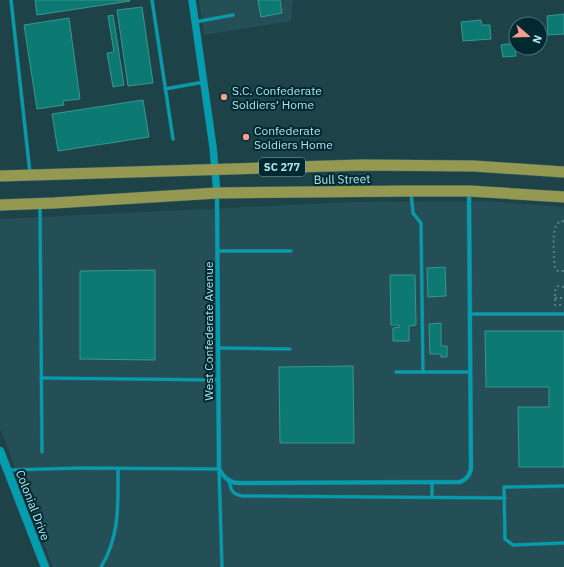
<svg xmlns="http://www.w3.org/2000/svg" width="564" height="567" font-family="'IBM Plex Sans',sans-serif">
<rect width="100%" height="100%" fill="#1d4349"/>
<g fill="#254f56">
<polygon points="199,0 293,0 291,21 204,35"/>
<polygon points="487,201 564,207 564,567 53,567 0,428 0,219 351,202"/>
</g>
<g fill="#0c7973" stroke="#399790">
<polygon points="35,0 129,0 130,1 37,15"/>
<polygon points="258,0 280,0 282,13 261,17"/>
<polygon points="142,7 153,83 128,86 117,10"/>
<polygon points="564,14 564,34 548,35 547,16"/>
<polygon points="113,15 124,85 113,87 107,53 114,52 108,16"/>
<polygon points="69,18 80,99 63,101 64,105 37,109 24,25"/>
<polygon points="481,20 482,25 490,25 491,39 463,41 461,22"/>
<polygon points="514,43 516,56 503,57 501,45"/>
<polygon points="143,100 149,137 58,151 52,114"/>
<polygon points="445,267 446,296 428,297 427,268"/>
<polygon points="155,270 155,360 80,359 80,271"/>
<polygon points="390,275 415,275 416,325 409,326 409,341 393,341 393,328 400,327 399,325 391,325"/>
<polygon points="441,323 441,346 447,346 447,357 441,357 441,354 430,354 429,324"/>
<polygon points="485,331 564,331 564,467 519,467 518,407 549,407 549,387 486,387"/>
<polygon points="353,366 354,443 280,443 279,367"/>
</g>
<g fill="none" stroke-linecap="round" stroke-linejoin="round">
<defs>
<g id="service">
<polyline points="11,0 30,173"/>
<polyline points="152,0 173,139"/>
<polyline points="195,22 233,15"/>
<polyline points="165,89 204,82"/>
<polyline points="411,193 413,213 421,223 423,372"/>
<polyline points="40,206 42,452"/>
<polyline points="218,251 291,251"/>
<polyline points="470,314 564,314"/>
<polyline points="219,348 290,349"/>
<polyline points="396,372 470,372"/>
<polyline points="41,378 219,380"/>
<polyline points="8,470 81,468 219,469 222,567"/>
<path d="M229,481C231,490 232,494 242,496L505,498"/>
<polyline points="432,482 432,497"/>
<polyline points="564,486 504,487 505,539 513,545 564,543"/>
<path d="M101,567C120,536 118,504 118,468"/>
</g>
<path id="minor" d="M217,194L219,469C224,477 228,482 237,483L460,482C467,479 469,476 471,469L469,192"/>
<polyline id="tertiary" points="192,0 213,147 217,193"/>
<polyline id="secondary" points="0,451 45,567"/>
<g id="trunk">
<polyline points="0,176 362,165 474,166 564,172"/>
<polyline points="0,205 54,203 217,193 411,191 469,191 564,197"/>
</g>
</defs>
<use href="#service" stroke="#356168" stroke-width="4"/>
<use href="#minor" stroke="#356168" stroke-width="5"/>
<use href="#tertiary" stroke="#356168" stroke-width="8"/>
<use href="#secondary" stroke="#356168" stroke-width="9"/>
<use href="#trunk" stroke="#356168" stroke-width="12"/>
<g stroke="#568188" stroke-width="2" stroke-dasharray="2 3" stroke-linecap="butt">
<path d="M564,221C560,222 558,222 556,226C552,232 554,260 555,268L558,271H564"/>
<polyline points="564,287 558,286 555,291 555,305 564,305"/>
<polyline points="555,298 564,298"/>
</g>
<use href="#service" stroke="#029daf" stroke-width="3"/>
<use href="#minor" stroke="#029daf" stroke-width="4"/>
<use href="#tertiary" stroke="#029daf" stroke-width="7"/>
<use href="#secondary" stroke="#029daf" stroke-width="8"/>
<use href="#trunk" stroke="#949850" stroke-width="11"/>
</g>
<g fill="#f59d8f" stroke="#01292f" stroke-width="1.5">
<circle cx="224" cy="97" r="4"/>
<circle cx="246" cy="137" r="4"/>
</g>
<g text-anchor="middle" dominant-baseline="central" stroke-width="4" stroke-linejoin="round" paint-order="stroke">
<rect fill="#01292f" stroke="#7babb3" stroke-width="1" x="259" y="158" width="46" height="18" rx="3"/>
<g font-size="11" font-weight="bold" fill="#afe3ec">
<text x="282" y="167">SC 277</text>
</g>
<g font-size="12" fill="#afe3ec" stroke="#01292f" text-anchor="start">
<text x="232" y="90">S.C. Confederate<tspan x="232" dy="14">Soldiers’ Home</tspan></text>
<text x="254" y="130">Confederate<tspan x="254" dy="14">Soldiers Home</tspan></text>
</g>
<g font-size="12" fill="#afe3ec" stroke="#01292f">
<text transform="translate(342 179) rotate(-1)">Bull Street</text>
<text transform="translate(208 331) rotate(-90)">West Confederate Avenue</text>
<text transform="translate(33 505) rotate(69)">Colonial Drive</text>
</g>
</g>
<g transform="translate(528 36) rotate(110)"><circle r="19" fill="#01292f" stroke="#47737b"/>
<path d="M0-3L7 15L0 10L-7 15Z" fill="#f59d8f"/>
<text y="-6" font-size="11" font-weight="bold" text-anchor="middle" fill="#afe3ec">N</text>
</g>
</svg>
